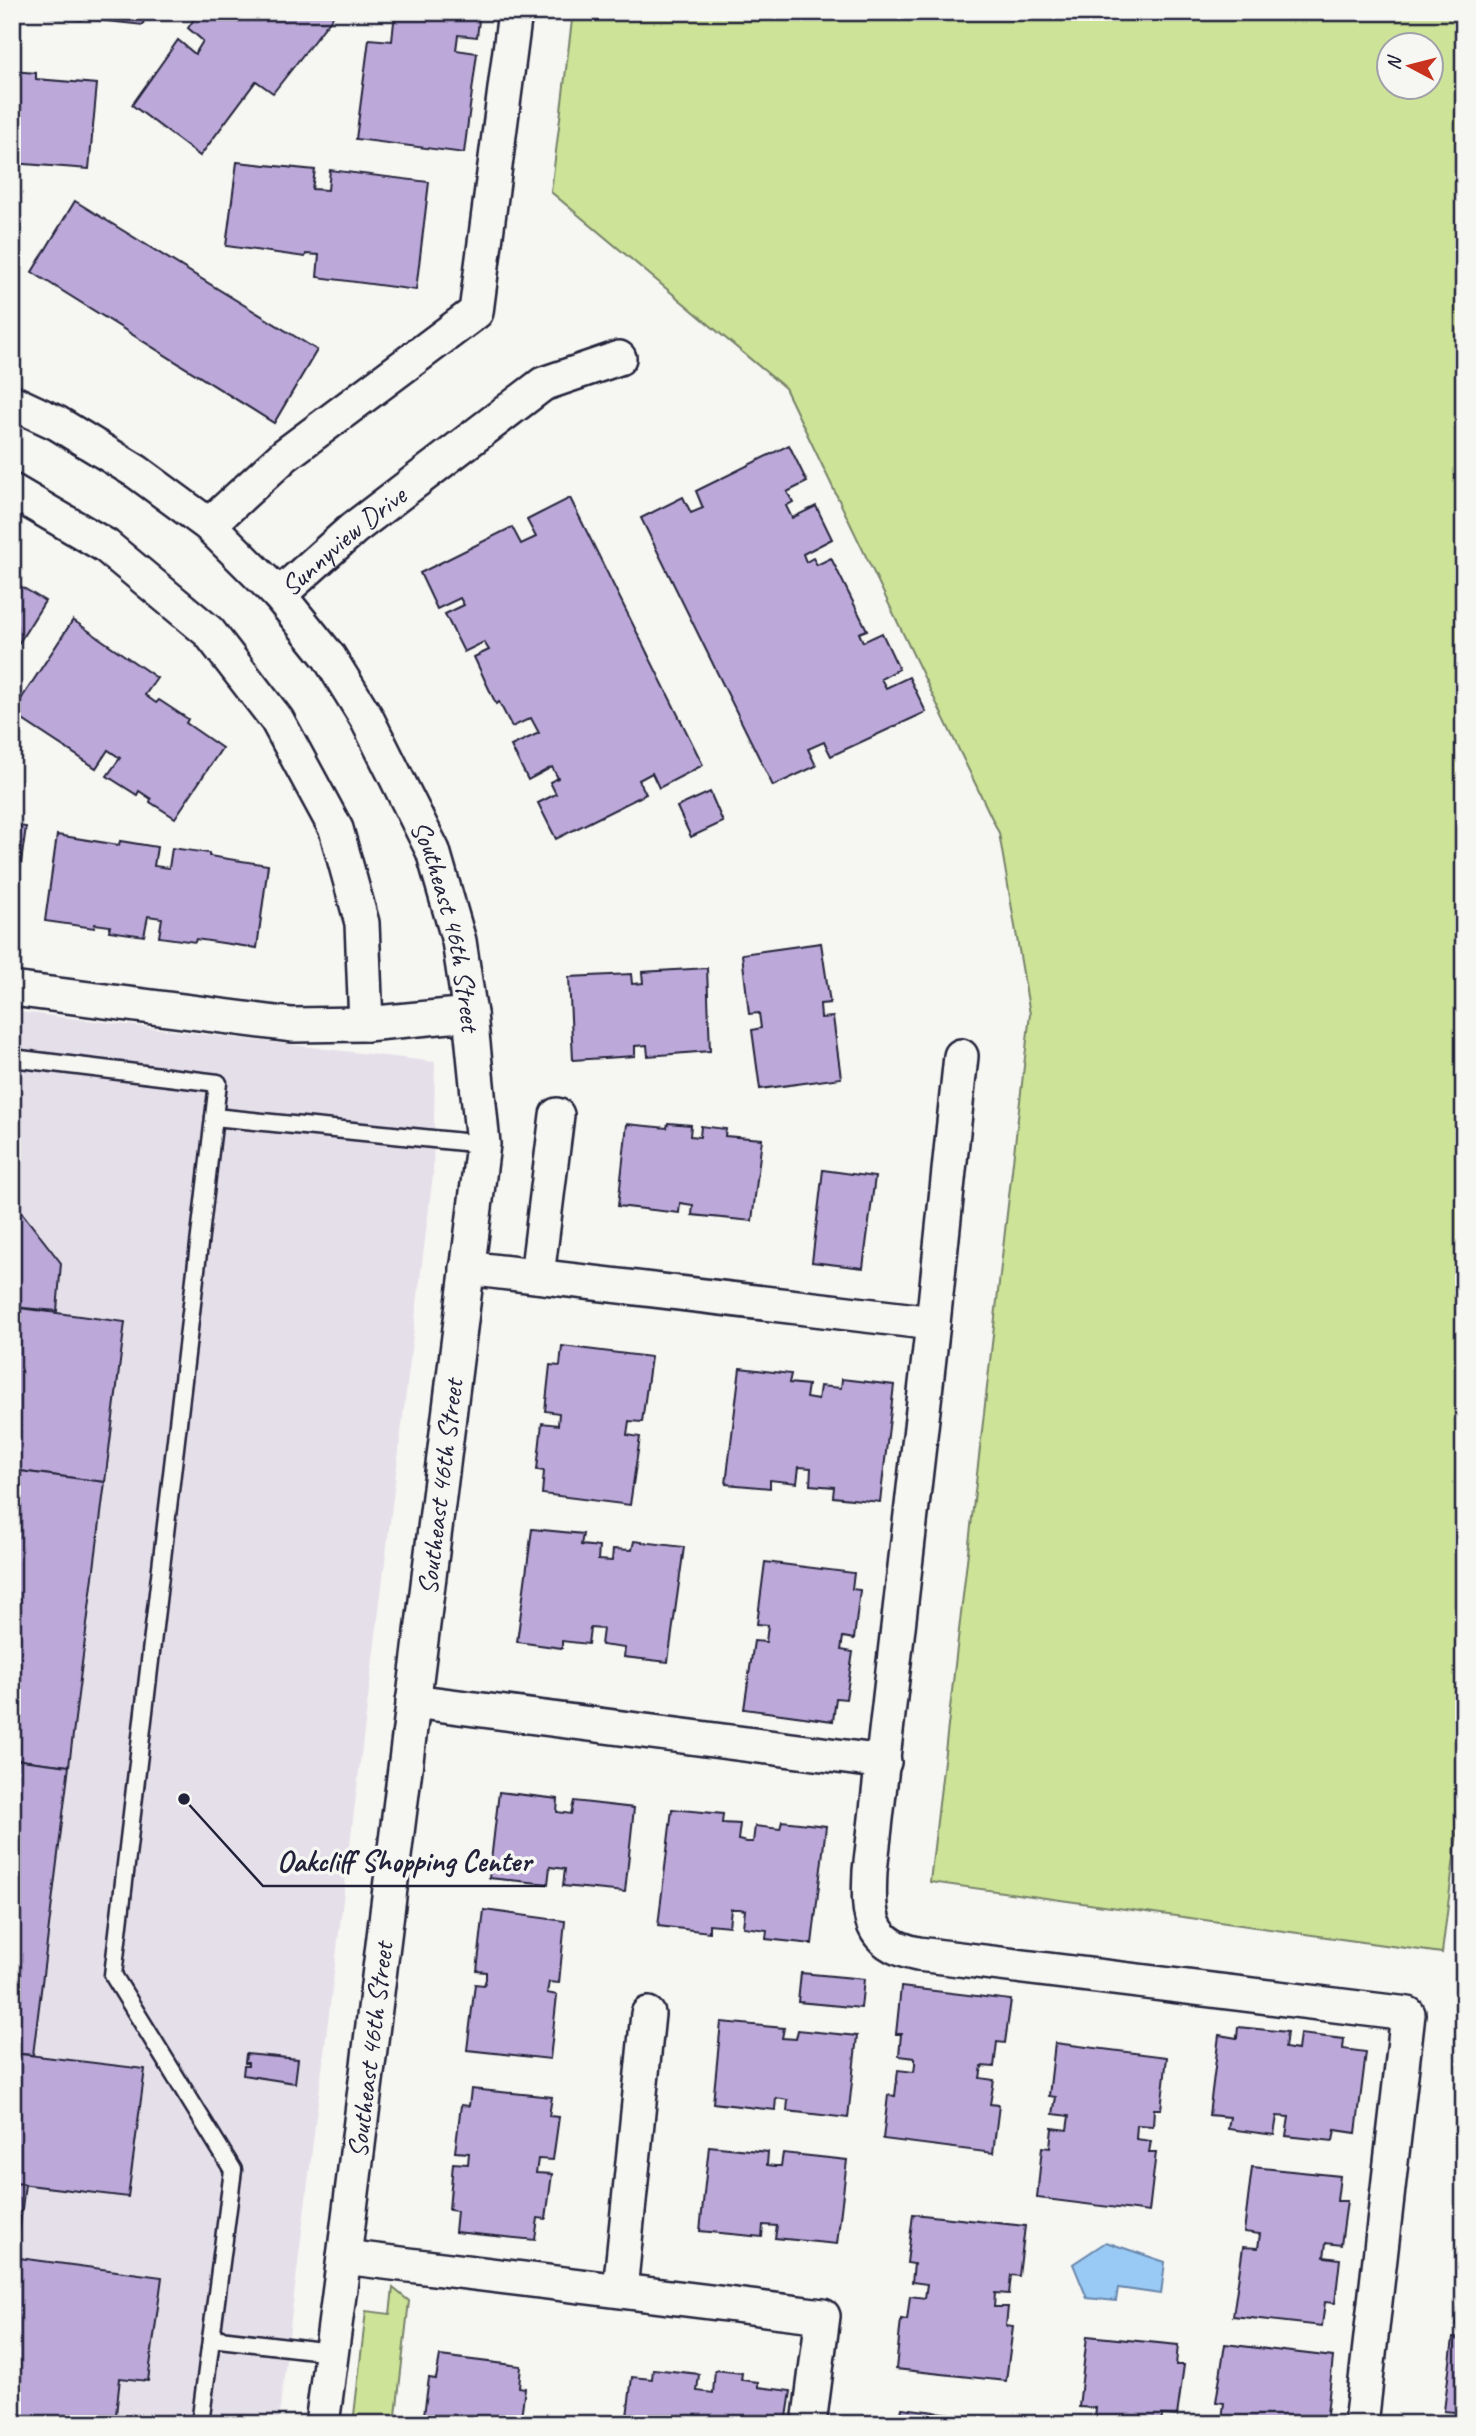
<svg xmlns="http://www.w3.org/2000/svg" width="1476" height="2436" font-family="Caveat,sans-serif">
<rect width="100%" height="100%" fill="#f6f6f2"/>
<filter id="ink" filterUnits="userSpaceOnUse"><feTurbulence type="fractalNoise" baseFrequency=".0143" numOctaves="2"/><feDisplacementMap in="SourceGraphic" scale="14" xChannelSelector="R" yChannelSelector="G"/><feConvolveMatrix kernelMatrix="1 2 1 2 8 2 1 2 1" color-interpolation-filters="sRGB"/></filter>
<g filter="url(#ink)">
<polygon fill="#e5dfea" points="12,1011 435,1062 433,1175 278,2424 12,2424"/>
<g fill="#cce398" stroke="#77826a" stroke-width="2" fill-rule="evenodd">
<path d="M573,12H1464V1778L1442,1953L930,1882L1030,1014L999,833L785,388L551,192ZM1388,46H1430V88H1388Z"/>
<polygon points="393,2288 409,2301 395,2424 353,2424 366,2311 390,2314"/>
</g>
<polygon fill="#99caf5" stroke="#6987ab" stroke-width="2" points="1106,2242 1165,2262 1161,2294 1118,2288 1116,2301 1087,2298 1073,2264"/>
<g fill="#bca9d9" stroke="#22223b" stroke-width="2">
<polygon points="46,12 145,12 143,25 97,20 98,18 83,16 82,20 45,16"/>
<polygon points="199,12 335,14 273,93 256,81 200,156 132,105 178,40 195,54 203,41 188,28"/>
<polygon points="395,12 480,12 477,37 458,35 456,50 477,53 464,153 356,139 369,39 392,41"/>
<polygon points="12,71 36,73 36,79 97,84 89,169 12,163"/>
<polygon points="237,162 315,170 312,189 328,190 330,170 429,182 416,290 317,277 319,255 306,254 305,257 226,246"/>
<polygon points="75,201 317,350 274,423 32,272"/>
<polygon points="789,445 807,482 787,492 793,502 786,506 792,518 816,506 832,539 803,554 806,562 813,558 817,565 831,558 867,630 859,633 863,642 882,633 899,669 881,679 886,688 909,677 926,712 831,756 824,742 808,749 816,766 773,786 641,518 683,497 691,513 703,508 696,491"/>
<polygon points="570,498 703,765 659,788 652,773 639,780 646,794 556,839 538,803 556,794 550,782 558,778 552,767 528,780 511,746 539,733 531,718 512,727 499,702 496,704 474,657 489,650 484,642 464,652 445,614 464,605 460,598 437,609 420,573 512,527 521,544 536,537 527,520"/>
<polygon points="12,581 45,601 12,654"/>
<polygon points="73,620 157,678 145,695 156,703 159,700 188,719 186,723 222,748 175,818 150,802 151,799 139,791 137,795 107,776 120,758 108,750 96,768 12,713"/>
<polygon points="710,792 723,822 691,837 677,807"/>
<polygon points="12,825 26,827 14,913 12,912"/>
<polygon points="57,835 119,845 120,841 157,847 154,866 169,868 172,848 209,853 209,856 268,865 257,948 196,939 195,942 159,937 162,918 148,916 144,936 109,931 110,926 95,924 94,928 45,921"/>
<polygon points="821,943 830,1003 820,1004 821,1018 833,1017 841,1078 760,1089 752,1030 761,1028 759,1013 749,1014 742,954"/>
<polygon points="707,968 710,1051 648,1056 647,1045 635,1046 635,1056 573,1060 569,977 631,974 632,984 643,983 642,972"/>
<polygon points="668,1123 691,1125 690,1136 700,1137 701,1126 726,1129 725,1136 762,1139 752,1221 692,1215 693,1205 680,1203 679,1213 618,1206 627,1124 667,1128"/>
<polygon points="823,1170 875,1177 863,1268 812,1262"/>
<polygon points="12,1200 61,1263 57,1311 12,1307"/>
<polygon points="12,1307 125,1322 105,1482 12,1470"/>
<polygon points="562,1346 651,1357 642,1422 629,1421 627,1435 640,1437 630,1505 542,1494 544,1471 537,1470 542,1423 558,1425 559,1413 545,1411 550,1365 560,1366"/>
<polygon points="740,1368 791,1374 789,1383 808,1385 806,1398 818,1400 820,1386 841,1388 842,1379 894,1385 880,1502 833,1497 834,1487 810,1485 811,1468 799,1467 797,1483 770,1480 770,1488 726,1484"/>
<polygon points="12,1470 105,1482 69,1766 12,1759"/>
<polygon points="532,1529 583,1534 581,1545 599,1547 598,1560 612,1561 613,1549 632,1550 634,1541 684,1547 668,1662 624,1657 625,1648 601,1645 603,1629 590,1628 588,1644 562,1641 562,1648 517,1642"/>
<polygon points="765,1562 854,1573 852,1589 860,1590 854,1639 843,1637 841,1650 853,1652 846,1699 836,1698 833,1721 744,1709 754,1641 766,1642 768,1625 757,1624"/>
<polygon points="12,1759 69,1766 33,2055 12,2053"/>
<polygon points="499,1792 558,1799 557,1812 571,1814 574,1801 634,1808 625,1892 563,1886 565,1869 550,1867 548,1884 489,1878"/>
<polygon points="672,1809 723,1814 722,1823 740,1824 738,1840 747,1842 753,1842 755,1826 780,1829 782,1821 826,1826 812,1944 766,1939 767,1930 743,1927 745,1910 739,1909 731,1909 729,1926 709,1924 709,1932 658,1926"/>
<polygon points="484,1910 565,1921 559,1983 549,1982 547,1993 557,1995 550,2059 467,2050 475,1984 484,1985 486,1979 486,1972 477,1971"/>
<polygon points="801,1973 864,1979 861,2008 798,2002"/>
<polygon points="901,1987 1011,2000 1005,2043 997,2042 994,2067 982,2066 980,2078 994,2080 990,2104 999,2105 993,2153 883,2139 888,2095 895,2096 898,2070 914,2072 915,2065 915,2058 899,2056 901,2034 896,2034"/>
<polygon points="721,2022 784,2028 782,2038 796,2039 798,2030 857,2036 848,2118 787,2111 788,2100 776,2098 775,2110 713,2103"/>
<polygon points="1238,2027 1287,2032 1285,2048 1298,2050 1300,2034 1344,2039 1343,2049 1366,2052 1356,2133 1335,2130 1333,2141 1286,2136 1289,2117 1277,2116 1274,2135 1228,2129 1230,2117 1209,2115 1219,2035 1237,2038"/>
<polygon points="1055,2043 1167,2057 1161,2109 1154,2109 1153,2126 1137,2125 1136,2139 1151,2141 1149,2152 1156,2152 1149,2212 1037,2198 1042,2147 1050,2148 1052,2128 1067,2130 1069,2116 1053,2114 1056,2097 1049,2096"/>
<polygon points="12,2053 145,2069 128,2197 12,2183"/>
<polygon points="246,2054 298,2059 295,2083 243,2075 244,2066 248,2066 248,2063 245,2063"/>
<polygon points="471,2089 552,2097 549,2116 559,2117 553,2160 538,2159 536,2173 552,2174 546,2219 538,2218 535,2240 455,2232 457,2211 449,2210 453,2163 468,2164 469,2153 455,2152 461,2105 469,2106"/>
<polygon points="709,2146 768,2152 767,2165 775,2166 781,2166 783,2153 847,2160 837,2244 775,2238 777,2226 763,2225 762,2237 700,2231"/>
<polygon points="1252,2167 1340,2176 1337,2201 1347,2201 1341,2245 1326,2243 1324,2257 1340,2259 1335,2303 1325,2302 1322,2326 1233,2316 1243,2247 1258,2248 1260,2234 1244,2232"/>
<polygon points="12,2183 25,2184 16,2258 12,2257"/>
<polygon points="913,2214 1025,2226 1019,2276 1011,2275 1009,2294 995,2293 994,2307 1008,2307 1006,2326 1013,2327 1006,2381 896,2369 901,2319 907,2320 910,2296 925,2298 927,2284 912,2282 914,2264 907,2263"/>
<polygon points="12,2257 162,2277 148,2381 120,2378 115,2424 12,2424"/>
<polygon points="1464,2265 1464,2326 1456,2325"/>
<polygon points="1087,2336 1178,2345 1176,2365 1184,2365 1177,2416 1162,2415 1161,2424 1076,2424 1077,2420 1095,2421 1096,2408 1079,2407"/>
<polygon points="1453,2338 1464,2339 1464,2413 1444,2411"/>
<polygon points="1225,2344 1333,2357 1326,2424 1237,2424 1237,2421 1222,2420 1224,2403 1216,2402"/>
<polygon points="440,2356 521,2366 519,2387 525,2388 520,2424 423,2422 429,2378 436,2379"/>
<polygon points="653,2369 699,2374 697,2391 713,2393 715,2370 742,2373 741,2380 758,2382 758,2387 791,2391 786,2424 626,2424 632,2377 652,2379"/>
<polygon points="902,2408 984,2418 984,2424 899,2424"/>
</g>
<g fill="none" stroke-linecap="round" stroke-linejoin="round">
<defs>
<g id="service">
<polyline points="12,1058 218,1083 113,1975 233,2170 200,2424"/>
<polyline points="214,1117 483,1144"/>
<polyline points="211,2338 331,2352"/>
</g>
<g id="minor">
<path id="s1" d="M12,402L57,423L137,472L209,525L279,595L353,529L543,384L619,358"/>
<polyline points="12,491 106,546 209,632 277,720 336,829 362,923 366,1024 470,1014"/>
<polyline points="209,525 285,455 476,312 515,12"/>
<path id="s2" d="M279,595L329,657L366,717L433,851L459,941L470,1014L483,1144L344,2257L322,2424"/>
<polyline points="12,989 292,1025 366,1024"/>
<path d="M961,1056L933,1323L870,1871C868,1916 868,1944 918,1954L1408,2014L1361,2424"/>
<polyline points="467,1268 933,1323"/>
<polyline points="537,1276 557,1115"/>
<polyline points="413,1701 884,1762"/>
<polyline points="344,2257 823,2316 809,2424"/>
<polyline points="620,2290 648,2014"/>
</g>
</defs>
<use href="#service" stroke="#22223b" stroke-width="21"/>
<use href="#minor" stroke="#22223b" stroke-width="38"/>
<use href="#service" stroke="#f6f6f2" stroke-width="16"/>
<use href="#minor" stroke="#f6f6f2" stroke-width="33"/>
</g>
</g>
<g text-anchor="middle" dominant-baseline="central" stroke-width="7" stroke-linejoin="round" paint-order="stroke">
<g font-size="28" fill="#22223b" stroke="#f6f6f2">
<text stroke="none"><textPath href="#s1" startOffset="416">Sunnyview Drive</textPath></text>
<text stroke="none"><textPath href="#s2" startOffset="376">Southeast 46th Street</textPath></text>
<text transform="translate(440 1487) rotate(-83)">Southeast 46th Street</text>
<text transform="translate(370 2050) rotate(-83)">Southeast 46th Street</text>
</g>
</g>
<path fill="none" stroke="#22223b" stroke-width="2.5" d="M184 1799L263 1886H545"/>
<circle fill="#22223b" stroke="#f6f6f2" stroke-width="2.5" cx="184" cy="1799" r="7"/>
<g font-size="30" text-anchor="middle" font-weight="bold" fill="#22223b" stroke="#f6f6f2" stroke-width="7" stroke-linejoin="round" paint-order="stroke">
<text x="404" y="1871">Oakcliff Shopping Center</text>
</g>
<rect width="1476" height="2436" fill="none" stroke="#f6f6f2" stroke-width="42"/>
<rect x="21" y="21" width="1434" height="2394" fill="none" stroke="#22223b" stroke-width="2.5" filter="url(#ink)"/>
<g transform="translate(1410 66) rotate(277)"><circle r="33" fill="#f6f6f2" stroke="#a1a1a9" stroke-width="2"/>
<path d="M0-5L12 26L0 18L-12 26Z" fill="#c8321e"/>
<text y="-10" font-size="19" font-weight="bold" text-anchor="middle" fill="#22223b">N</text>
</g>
</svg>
